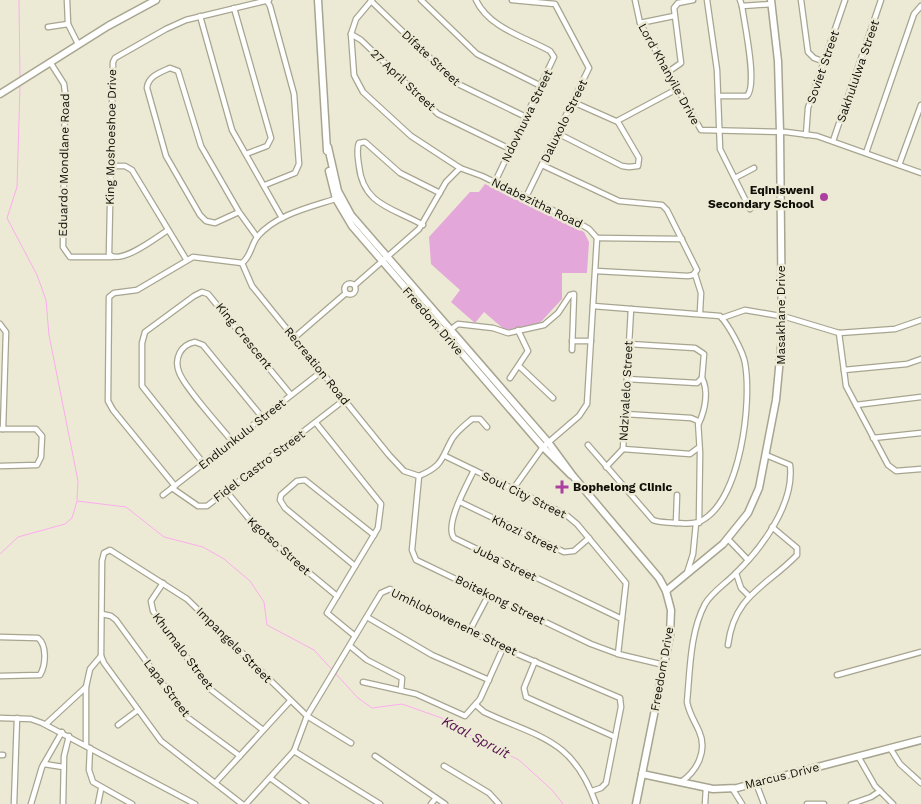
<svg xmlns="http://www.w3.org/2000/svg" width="921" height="804" font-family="'Work Sans',sans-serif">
<rect width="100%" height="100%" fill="#ecead4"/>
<polygon fill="#e3a7d9" points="485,184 584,232 589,242 587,273 562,273 562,299 539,324 505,330 484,312 475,323 451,302 460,290 431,264 429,237 470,192 479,192"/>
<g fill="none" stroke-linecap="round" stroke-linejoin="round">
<g stroke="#fdacf0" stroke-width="1">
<polyline points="19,0 20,79"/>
<polyline points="20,86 17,187 7,218 37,275 46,300 49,335 78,481 77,500"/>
<polyline points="0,554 18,537 65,524 72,518 77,501 126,507 164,537 203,547 224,559 250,581 264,602 267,625 314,650 358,698 372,708 402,704 450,721 476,739 519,760 552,790 563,804"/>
</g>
<defs>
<g id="street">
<polyline points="67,0 68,24 78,44"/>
<polyline points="372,0 356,19 351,34 354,75 363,92 411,136 460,168 482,176 577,222 589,229 597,238 587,404 579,416 543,447 513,489"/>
<polyline points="421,0 477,54 541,86"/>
<path d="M476,0C489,28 525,37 550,51L554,57L495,182"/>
<polyline points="512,0 555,4 589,68 526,197"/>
<polyline points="635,0 640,23 701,130 786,132 817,136 921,173"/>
<polyline points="707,0 717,70 720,149 750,209"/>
<polyline points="801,0 808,52 814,58 825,62"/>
<polyline points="371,1 456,83 526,117"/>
<polyline points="742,6 772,4"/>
<polyline points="234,8 271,138 267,146 246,154"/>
<polyline points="200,16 232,130 282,218"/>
<polyline points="640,23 674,16"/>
<polyline points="48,27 68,24"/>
<polyline points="351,34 361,40 438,114 510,149"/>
<polyline points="50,62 64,84 65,92 63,247 70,257 112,257"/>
<polyline points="668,72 681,63 674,8 678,3 693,0"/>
<path d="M718,96H747C758,85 744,22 742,6L740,0"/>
<polyline points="617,121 677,89"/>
<polyline points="557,133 622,166 629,167 638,166 639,158 618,122 573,102"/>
<polyline points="806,135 808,108 845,0"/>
<polyline points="833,141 881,0"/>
<polyline points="866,153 914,14 921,6"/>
<polyline points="542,165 619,201 662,205 667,210 697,270 693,275 688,276 596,271"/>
<polyline points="899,165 921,105"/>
<polyline points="110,166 125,166 132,170 186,259"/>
<polyline points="735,178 754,168"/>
<polyline points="265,185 295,173 299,164 294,94 270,6 267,1"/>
<path d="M239,212L215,223L206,221L200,215L166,156L147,88C148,76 161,72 170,68L178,71L201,146L239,212L257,237"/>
<path d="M423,225C393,208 363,205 359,166C358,158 356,150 359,143L365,142L400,173L440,193"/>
<path d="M168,230C157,237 120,266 109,254L113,62L115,58L166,29L186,20L269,0"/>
<polyline points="597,238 682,239"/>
<path d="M242,263L252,286L389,455L404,471L419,476C443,466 441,459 452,439C457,431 465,425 472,419H480L487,427"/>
<path d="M242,263C251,257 251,244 258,236C277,214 311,207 338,198"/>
<polyline points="695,274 701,293 700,312"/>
<circle cx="350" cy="289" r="5.5"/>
<polyline points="355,285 419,229 446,182 460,168"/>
<polyline points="722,318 745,310 786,317 839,333 895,329 921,320"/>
<polyline points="0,324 6,332 3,429"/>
<polyline points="450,330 458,324 493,328 508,333 544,325 558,313 570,295 574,294 572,350"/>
<polyline points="839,333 846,386 888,465 896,471 921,469"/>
<polyline points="294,338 346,293"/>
<polyline points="572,341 591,341"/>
<polyline points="519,366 553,398"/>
<polyline points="844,370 907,364 921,359"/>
<polyline points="510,378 528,351 518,330"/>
<polyline points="627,379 697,383 702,378 704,354 695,348 629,344"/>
<polyline points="856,405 921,397"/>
<polyline points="625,414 691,418 698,421 700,453 699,523"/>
<polyline points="316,423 381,504 378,528 327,613 355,636"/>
<path d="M699,423C705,410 709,391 702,378"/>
<polyline points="0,429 36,429 42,436 41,457 37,465 0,466"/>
<polyline points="873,438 921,433"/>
<path d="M232,441C220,426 184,387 179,372C174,359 180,345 195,342L203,345L262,417"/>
<path d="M588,445L653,520C660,523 668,522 675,523C683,523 694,525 701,521C741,500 752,402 745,363C743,351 728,324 720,316L593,306"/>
<polyline points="623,449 690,454 698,448"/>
<polyline points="445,456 565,514 577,524 626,583 618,654"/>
<polyline points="204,464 142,386 142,343 145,332 194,296 202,292 208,294 291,395"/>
<polyline points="606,467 623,449 631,309"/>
<path d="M474,470C467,485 444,525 454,538L622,619"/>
<polyline points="419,476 412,550 416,560 591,644 618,654 664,665"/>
<polyline points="175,486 113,410 108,401 109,297 114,293 137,290 193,257 242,263"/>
<polyline points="172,488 198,506 207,506 344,400"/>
<polyline points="226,491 260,532 337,596"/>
<polyline points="163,495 321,372"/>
<polyline points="460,502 564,552 574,551 589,538"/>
<polyline points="676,523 677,495"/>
<polyline points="728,539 748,560"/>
<polyline points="355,566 285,508 280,500 281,495 297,481 305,480 374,535"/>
<polyline points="687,573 693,554 696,523"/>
<polyline points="736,573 741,588 749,596"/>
<polyline points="163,583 151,601 153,611 210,689 263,730"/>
<polyline points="102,614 111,616 116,620 187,717 240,756"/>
<polyline points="367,617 432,655 489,680"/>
<polyline points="470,630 489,594"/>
<path d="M0,637L38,638C47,645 46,665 40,675L0,676"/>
<path d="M728,645C734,595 766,587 797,555V548L772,527"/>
<polyline points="350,646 367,660 402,678 401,690"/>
<polyline points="101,656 104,663 161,741 242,804"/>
<polyline points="535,661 524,688 526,697 615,737"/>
<polyline points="837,675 921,652"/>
<polyline points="363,682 416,694 465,716 480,699 503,648"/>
<path d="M476,705L484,712C539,738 573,738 596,804"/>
<polyline points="0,718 31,719 42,723 195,804"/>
<polyline points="46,724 86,687 90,669 101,656 102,561 104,553 110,550 187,599 307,716 351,743"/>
<polyline points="118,725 138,710"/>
<polyline points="86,746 86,687"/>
<polyline points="90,748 89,770 93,782 132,804"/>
<polyline points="890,748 900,764 921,783"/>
<polyline points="294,751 380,804"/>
<polyline points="0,755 3,755"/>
<polyline points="375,756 445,804"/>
<polyline points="858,756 875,786 893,804"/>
<polyline points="44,764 63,767"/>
<polyline points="444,766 489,793 499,804"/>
<polyline points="270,778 306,804"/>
<polyline points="216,782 290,701"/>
<path d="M681,782C697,771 708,751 699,731C694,720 689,713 687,702C690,670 690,632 705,604C712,592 725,584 735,574C761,549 795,504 790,465L766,455"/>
<polyline points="756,783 764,804"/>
<polyline points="732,788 742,804"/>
<polyline points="14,804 17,718"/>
<polyline points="31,804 42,767 62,732"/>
<polyline points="63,804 64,756 69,736"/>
<polyline points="98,804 101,789"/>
<polyline points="246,804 294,751 307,716 381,593 390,589 503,648 620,698 621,707 606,783 601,788 592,791"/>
<polyline points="431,804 436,798"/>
<polyline points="705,804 706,788"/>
<polyline points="807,804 824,804"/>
<polyline points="851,804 871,797 880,791"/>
</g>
<g id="secondary">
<polyline points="318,0 327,151"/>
<polyline points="0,94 108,26 156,0"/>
<polyline points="328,147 338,191 351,215 548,442 573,476 659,578 666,591 671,610 670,635 636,804"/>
<polyline points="329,171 336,199 352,226 543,447 571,475"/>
<polyline points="666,591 723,544 748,513 759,488 776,400 782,337 780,132 778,61 771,0"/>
<polyline points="642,774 713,789 737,788 921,740"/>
</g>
</defs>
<use href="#street" stroke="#a7a590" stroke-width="7"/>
<use href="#secondary" stroke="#a7a590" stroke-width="9"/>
<use href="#street" stroke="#fff" stroke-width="4.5"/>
<use href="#secondary" stroke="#fff" stroke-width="6"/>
</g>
<g fill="#ac40a1" stroke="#ecead4" stroke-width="2">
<circle cx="824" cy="197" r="5"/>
<path d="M559.5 479.5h5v5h5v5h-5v5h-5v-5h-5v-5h5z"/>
</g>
<g text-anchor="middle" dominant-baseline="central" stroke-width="5" stroke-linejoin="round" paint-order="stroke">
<g font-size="12" fill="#100f08" stroke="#ecead4">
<text transform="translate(431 58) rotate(43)">Difate Street</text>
<text transform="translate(823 67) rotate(-71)">Soviet Street</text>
<text transform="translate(858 71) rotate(-71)">Sakhululwa Street</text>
<text transform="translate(669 74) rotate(61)">Lord Khanyile Drive</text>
<text transform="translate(403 80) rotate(43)">27 April Street</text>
<text transform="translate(527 116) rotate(-64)">Ndovhuwa Street</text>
<text transform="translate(564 121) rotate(-64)">Daluxolo Street</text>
<text transform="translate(111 137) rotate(-89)">King Moshoeshoe Drive</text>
<text transform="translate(64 165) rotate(-89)">Eduardo Mondlane Road</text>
<text transform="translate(537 203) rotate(26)">Ndabezitha Road</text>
<text transform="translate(781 315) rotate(-90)">Masakhane Drive</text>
<text transform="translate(433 321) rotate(49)">Freedom Drive</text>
<text transform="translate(244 336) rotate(51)">King Crescent</text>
<text transform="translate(317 366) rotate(51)">Recreation Road</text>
<text transform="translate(626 391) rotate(-87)">Ndzivalelo Street</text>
<text transform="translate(242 434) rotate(-38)">Endlunkulu Street</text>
<text transform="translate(259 466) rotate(-37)">Fidel Castro Street</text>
<text transform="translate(524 495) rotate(26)">Soul City Street</text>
<text transform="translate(525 534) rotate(26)">Khozi Street</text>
<text transform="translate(279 546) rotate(42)">Kgotso Street</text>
<text transform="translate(505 563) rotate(26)">Juba Street</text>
<text transform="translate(500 600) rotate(26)">Boitekong Street</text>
<text transform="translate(454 622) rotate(26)">Umhlobowenene Street</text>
<text transform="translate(234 645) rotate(45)">Impangele Street</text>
<text transform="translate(183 651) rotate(53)">Khumalo Street</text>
<text transform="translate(662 669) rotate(-80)">Freedom Drive</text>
<text transform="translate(167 688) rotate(53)">Lapa Street</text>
<text transform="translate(782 776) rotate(-14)">Marcus Drive</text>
</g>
<g font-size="12" font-weight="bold" fill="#100f08" stroke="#ecead4" text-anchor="end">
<text x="814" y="190">Eqinisweni<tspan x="814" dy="14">Secondary School</tspan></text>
<text x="573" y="487" text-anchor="start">Bophelong Clinic</text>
</g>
<g font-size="14" font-style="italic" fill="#540e4e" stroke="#ecead4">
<text transform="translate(476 737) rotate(28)">Kaal Spruit</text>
</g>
</g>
</svg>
